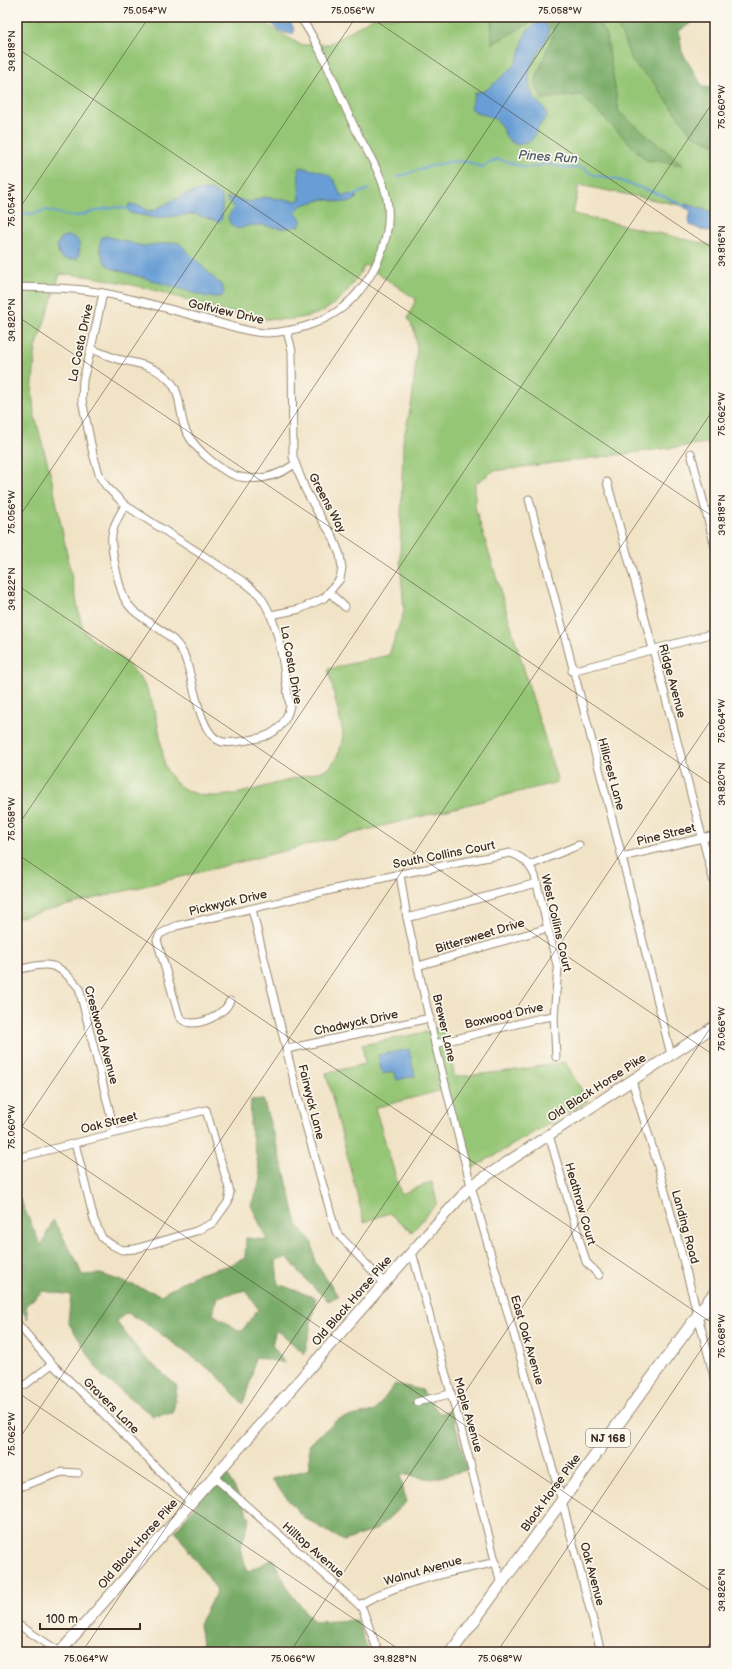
<svg xmlns="http://www.w3.org/2000/svg" width="732" height="1669" font-family="'Balsamiq Sans',sans-serif">
<rect width="100%" height="100%" fill="#fbf7ec"/>
<filter id="ink" filterUnits="userSpaceOnUse"><feTurbulence type="fractalNoise" baseFrequency=".025" numOctaves="2"/><feDisplacementMap in="SourceGraphic" scale="8" xChannelSelector="R" yChannelSelector="G"/><feConvolveMatrix kernelMatrix="1 2 1 2 8 2 1 2 1" color-interpolation-filters="sRGB"/></filter>
<filter id="wash" filterUnits="userSpaceOnUse"><feTurbulence type="fractalNoise" baseFrequency=".012" numOctaves="4" result="noise"/><feDisplacementMap in="SourceGraphic" scale="16" xChannelSelector="R" yChannelSelector="G"/><feGaussianBlur stdDeviation="0.9" result="paint"/><feColorMatrix in="noise" values="0 0 0 0 0 0 0 0 0 0 0 0 0 0 0 0 0 1.4 0 .05"/><feComposite in="paint" operator="in"/></filter>
<g filter="url(#wash)">
<rect width="100%" height="100%" fill="#f1e3c6"/>
<g fill="#95c676" stroke="#68784a" fill-rule="evenodd">
<path d="M17,17H261L269,26L301,45L329,44L374,17H643L715,126V212L579,185L573,214L715,246V442L493,471L475,484V507L558,782L17,918ZM365,265L416,299L408,318L414,330L417,349L412,401L403,441L400,559L404,611L389,655L328,669L343,732C342,747 338,758 328,769C310,774 292,779 274,784C238,794 185,812 165,766C159,735 157,695 134,671C127,663 119,656 111,651C97,643 86,638 81,623L51,476L34,413L32,392L36,348L60,274C90,275 120,282 150,289C203,303 263,333 319,313C339,305 354,283 365,265Z"/>
<polygon points="443,1025 455,1077 517,1070 565,1062 588,1101 471,1169 446,1089 375,1108 401,1194 432,1182 437,1203 412,1232 389,1213 364,1222 326,1073 365,1064 362,1045 426,1032"/>
</g>
<g fill="#78ab67" stroke="#5a6a42" fill-rule="evenodd">
<polygon points="491,17 541,17 492,44"/>
<polygon points="543,17 594,17 606,33 619,112 683,165 646,160 581,95 542,99 535,82 554,31"/>
<polygon points="612,17 700,17 679,31 682,52 703,87 715,88 715,144 692,135 653,82 633,63 621,33"/>
<path d="M263,1099L285,1174L297,1224L312,1242L315,1262L338,1296L328,1301L305,1279L288,1258L276,1260L278,1284L316,1298L305,1354L276,1330L272,1345L285,1363L255,1357L252,1376L243,1404L216,1374L144,1322L127,1313L116,1321L142,1355L177,1386L173,1413L153,1416L102,1376L68,1322L71,1295L43,1291L26,1305L28,1319L17,1305V1199H20L41,1246L53,1220L75,1258L82,1275L101,1274L161,1295L195,1275L230,1265L245,1258L246,1238L267,1240L251,1205L261,1180L250,1125L251,1100ZM246,1290L258,1309L241,1332L213,1314L217,1297Z"/>
<polygon points="395,1384 422,1390 439,1413 452,1411 467,1470 432,1479 400,1474 406,1502 377,1529 344,1541 303,1517 271,1479 310,1469 309,1444 338,1419 375,1411"/>
<polygon points="228,1475 250,1518 240,1549 248,1571 273,1559 291,1594 314,1622 357,1620 369,1652 231,1652 226,1648 203,1651 199,1624 217,1590 175,1531 211,1486"/>
</g>
<g fill="#689ed5" stroke="#52647a">
<path d="M267,17H285L291,23L294,30L293,34C280,34 274,27 267,17Z"/>
<path d="M544,21L549,29C548,46 529,60 529,75C529,82 530,91 534,97C539,105 547,107 547,117L540,125L532,140L518,145C502,140 506,128 496,120C489,114 476,115 471,108L475,92C478,92 481,92 484,91C489,89 514,67 516,62C526,43 519,28 544,21Z"/>
<path d="M300,167C312,171 327,169 335,182C338,187 338,193 343,196L351,194L356,196L357,198L351,202H339L324,199L302,205L295,212L302,221L299,226C292,227 286,229 280,228C263,226 255,222 239,229C232,227 229,224 228,217L234,208C233,203 227,202 226,197L250,202L264,197L296,201L300,199C299,189 299,179 298,170Z"/>
<polygon points="203,190 211,190 222,196 222,220 220,222 194,214 156,218 130,213 128,209 129,204 141,206 148,211 154,210 184,195"/>
<polygon points="686,204 715,213 715,233 699,229 690,225 689,220 691,211 684,207"/>
<path d="M66,236C80,235 81,246 78,257L77,259H64L59,255L57,245L61,238Z"/>
<path d="M106,236L142,246L176,242L180,244L223,287L224,293L221,297H207L111,268C102,262 97,246 102,237Z"/>
<polygon points="409,1049 415,1076 397,1080 394,1071 382,1074 378,1055"/>
</g>
<g fill="none" stroke-linecap="round" stroke-linejoin="round">
<g stroke="#689ed5" stroke-width="2">
<path d="M398,177C415,171 450,158 467,162C472,163 476,166 482,167L498,159L524,167H534L543,164L554,165L569,169L576,167L583,168L593,175L615,179L664,196L684,206"/>
<polyline points="352,196 369,189"/>
<path d="M17,212C26,215 36,214 45,210C55,211 65,217 76,216C97,213 105,204 129,209"/>
</g>
</g>
</g>
<g filter="url(#ink)">
<g fill="none" stroke-linecap="round" stroke-linejoin="round">
<defs>
<g id="street">
<path d="M17,287C46,288 75,287 103,293C140,300 176,311 212,321C229,325 249,333 267,333C293,332 321,324 342,308C372,284 394,239 387,199C382,172 364,148 353,124C336,88 323,49 300,17"/>
<path d="M103,293L91,349L83,380L82,400L93,454L100,477L106,486L125,505L244,582C249,586 256,591 260,596C282,627 283,670 290,706C286,723 277,734 259,738C248,740 234,744 223,742C197,737 194,673 183,653C173,633 149,625 133,610C130,607 126,602 124,598C119,586 110,548 112,535C113,524 120,515 125,505"/>
<path d="M91,349C100,352 108,356 117,359C135,363 153,365 167,378C183,392 178,414 186,431C195,450 225,477 247,478C265,480 281,474 295,464"/>
<polyline points="691,453 715,547"/>
<polyline points="607,482 639,596 715,886"/>
<polyline points="529,499 622,857 671,1055"/>
<polyline points="330,593 345,607"/>
<polyline points="271,615 300,609 324,598 340,579 342,568 340,555 332,535 322,520 305,489 293,457 292,351 287,331"/>
<polyline points="572,671 715,633"/>
<polyline points="622,857 715,835"/>
<polyline points="530,865 579,845"/>
<polyline points="400,874 407,918 435,1044 471,1186 562,1501 601,1652"/>
<polyline points="252,909 299,1101 336,1232 384,1283"/>
<polyline points="407,918 537,883"/>
<polyline points="418,966 548,928"/>
<path d="M17,970C50,962 57,961 79,988L115,1133"/>
<path d="M230,1001C228,1005 226,1009 222,1011C212,1020 188,1030 179,1016L157,940L160,934L176,926L400,874L510,853C523,857 529,863 535,876L558,969L554,1016L556,1057"/>
<polyline points="435,1044 541,1018 554,1016"/>
<polyline points="287,1049 430,1018"/>
<polyline points="632,1081 659,1169 715,1380"/>
<polyline points="549,1135 586,1262 599,1275"/>
<polyline points="17,1158 206,1110 230,1192 228,1202 213,1223 196,1231 135,1249 122,1250 112,1245 102,1238 94,1220 75,1143"/>
<polyline points="412,1252 468,1455 501,1584"/>
<polyline points="697,1317 715,1311"/>
<polyline points="17,1323 52,1364 94,1404 191,1503"/>
<polyline points="17,1387 25,1385 52,1364"/>
<polyline points="417,1402 450,1394"/>
<polyline points="214,1477 359,1605 363,1610 378,1652"/>
<polyline points="17,1488 62,1472 78,1473"/>
<path d="M359,1605C400,1581 450,1573 496,1562"/>
<polyline points="17,1624 60,1652"/>
</g>
<polyline id="secondary" points="60,1652 439,1221 471,1186 715,1026"/>
<polyline id="primary" points="451,1652 715,1292"/>
</defs>
<use href="#street" stroke="#968672" stroke-width="9"/>
<use href="#secondary" stroke="#968672" stroke-width="12"/>
<use href="#primary" stroke="#968672" stroke-width="13"/>
<use href="#street" stroke="#fff" stroke-width="7"/>
<use href="#secondary" stroke="#fff" stroke-width="10"/>
<use href="#primary" stroke="#fff" stroke-width="11"/>
</g>
</g>
<path fill="none" stroke="#3b2a1e" stroke-width="1" stroke-opacity="0.45" d="M370,17L715,250M17,48L715,518M17,212L149,17M17,316L715,787M17,520L356,17M17,585L715,1056M17,827L563,17M17,854L715,1325M17,1123L715,1594M17,1134L715,99M17,1392L403,1652M17,1442L715,407M82,1652L715,714M290,1652L715,1021M497,1652L715,1329M704,1652L715,1636"/>
<g text-anchor="middle" dominant-baseline="central" stroke-width="3.5" stroke-linejoin="round" paint-order="stroke">
<rect fill="#fbf7ec" stroke="#75685c" stroke-width="1" x="586" y="1429" width="44" height="18" rx="3"/>
<g font-size="11" font-weight="bold" fill="#3b2a1e">
<text x="608" y="1438">NJ 168</text>
</g>
<g font-size="12" fill="#3b2a1e" stroke="#fbf7ec">
<text transform="translate(226 312) rotate(13)">Golfview Drive</text>
<text transform="translate(81 343) rotate(-78)">La Costa Drive</text>
<text transform="translate(327 503) rotate(62)">Greens Way</text>
<text transform="translate(291 665) rotate(80)">La Costa Drive</text>
<text transform="translate(672 681) rotate(75)">Ridge Avenue</text>
<text transform="translate(611 774) rotate(75)">Hillcrest Lane</text>
<text transform="translate(666 835) rotate(-14)">Pine Street</text>
<text transform="translate(444 855) rotate(-11)">South Collins Court</text>
<text transform="translate(228 903) rotate(-13)">Pickwyck Drive</text>
<text transform="translate(556 923) rotate(77)">West Collins Court</text>
<text transform="translate(480 936) rotate(-17)">Bittersweet Drive</text>
<text transform="translate(504 1016) rotate(-13)">Boxwood Drive</text>
<text transform="translate(356 1023) rotate(-12)">Chadwyck Drive</text>
<text transform="translate(444 1028) rotate(77)">Brewer Lane</text>
<text transform="translate(101 1035) rotate(75)">Crestwood Avenue</text>
<text transform="translate(597 1088) rotate(-33)">Old Black Horse Pike</text>
<text transform="translate(311 1102) rotate(76)">Fairwyck Lane</text>
<text transform="translate(109 1123) rotate(-14)">Oak Street</text>
<text transform="translate(580 1204) rotate(74)">Heathrow Court</text>
<text transform="translate(685 1227) rotate(75)">Landing Road</text>
<text transform="translate(352 1301) rotate(-49)">Old Black Horse Pike</text>
<text transform="translate(527 1340) rotate(74)">East Oak Avenue</text>
<text transform="translate(111 1406) rotate(45)">Gravers Lane</text>
<text transform="translate(468 1415) rotate(74)">Maple Avenue</text>
<text transform="translate(551 1493) rotate(-54)">Black Horse Pike</text>
<text transform="translate(138 1544) rotate(-49)">Old Black Horse Pike</text>
<text transform="translate(313 1550) rotate(41)">Hilltop Avenue</text>
<text transform="translate(423 1571) rotate(-16)">Walnut Avenue</text>
<text transform="translate(592 1574) rotate(75)">Oak Avenue</text>
</g>
<g font-size="13" font-style="italic" fill="#4d5867" stroke="#fbf7ec">
<text transform="translate(548 157) rotate(4)">Pines Run</text>
</g>
</g>
<rect width="732" height="1669" fill="none" stroke="#fbf7ec" stroke-width="44"/>
<path d="M40 1623v6h100v-6" fill="none" stroke="#3b2a1e" stroke-width="2"/>
<text x="46" y="1623" font-size="12" fill="#3b2a1e" stroke="#fbf7ec" stroke-width="3" paint-order="stroke">100 m</text>
<rect x="22" y="22" width="688" height="1625" fill="none" stroke="#3b2a1e" stroke-width="1.5"/>
<g font-size="10" text-anchor="middle" fill="#3b2a1e">
<text x="145" y="14">75.054°W</text>
<text x="353" y="14">75.056°W</text>
<text x="560" y="14">75.058°W</text>
<text transform="translate(11 51) rotate(-90)" y="4">39.818°N</text>
<text transform="translate(721 107) rotate(-90)" y="4">75.060°W</text>
<text transform="translate(11 205) rotate(-90)" y="4">75.054°W</text>
<text transform="translate(721 246) rotate(-90)" y="4">39.816°N</text>
<text transform="translate(11 320) rotate(-90)" y="4">39.820°N</text>
<text transform="translate(721 414) rotate(-90)" y="4">75.062°W</text>
<text transform="translate(11 512) rotate(-90)" y="4">75.056°W</text>
<text transform="translate(721 515) rotate(-90)" y="4">39.818°N</text>
<text transform="translate(11 589) rotate(-90)" y="4">39.822°N</text>
<text transform="translate(721 721) rotate(-90)" y="4">75.064°W</text>
<text transform="translate(721 784) rotate(-90)" y="4">39.820°N</text>
<text transform="translate(11 819) rotate(-90)" y="4">75.058°W</text>
<text transform="translate(721 1029) rotate(-90)" y="4">75.066°W</text>
<text transform="translate(11 1127) rotate(-90)" y="4">75.060°W</text>
<text transform="translate(721 1336) rotate(-90)" y="4">75.068°W</text>
<text transform="translate(11 1434) rotate(-90)" y="4">75.062°W</text>
<text transform="translate(721 1590) rotate(-90)" y="4">39.826°N</text>
<text x="86" y="1662">75.064°W</text>
<text x="293" y="1662">75.066°W</text>
<text x="395" y="1662">39.828°N</text>
<text x="500" y="1662">75.068°W</text>
</g>
</svg>
